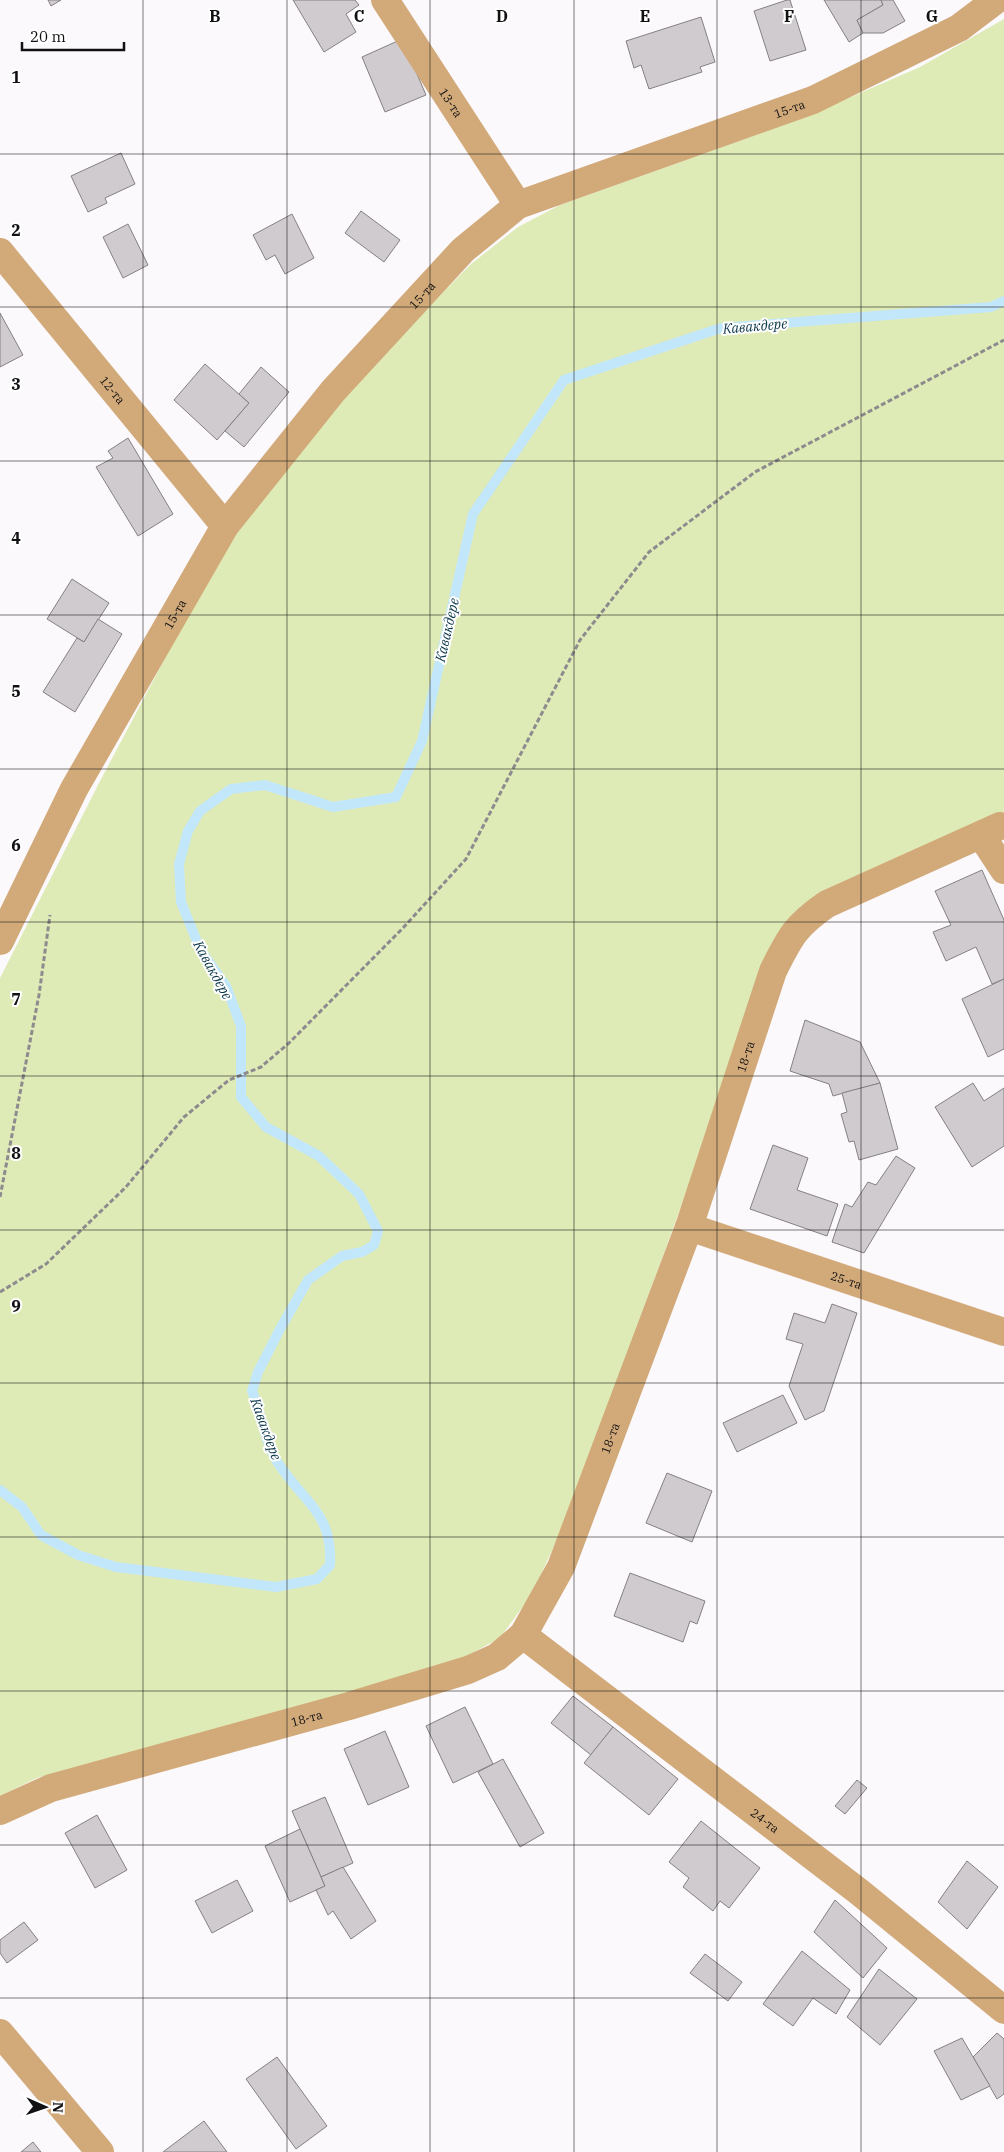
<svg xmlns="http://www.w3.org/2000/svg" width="1004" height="2152" font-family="'IBM Plex Serif',serif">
<rect width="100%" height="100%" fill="#fcf9fd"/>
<polygon fill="#dfebb6" points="1004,19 1004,816 828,893 736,1055 571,1509 532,1594 500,1638 448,1666 37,1778 0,1796 0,978 98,785 229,537 340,397 471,264 518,227 560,205 800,119 920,67"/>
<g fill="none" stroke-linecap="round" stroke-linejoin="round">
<path stroke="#c3e7fa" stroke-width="10" d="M0,1490L22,1507L41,1535L78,1555L116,1567L276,1587L317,1579L330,1565C333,1512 303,1502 278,1463C264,1442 262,1414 252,1391L258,1372L280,1329L308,1280L342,1256L362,1252L374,1245L378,1231L359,1194L319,1156L266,1127L241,1097V1026L226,986L200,949L181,902L179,864L188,831L200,811L231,789L265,785L333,807L396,797L422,741L473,514L564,380L721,328L991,307L1004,301"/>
</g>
<g fill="#d0cbcf" stroke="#848083">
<polygon points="48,0 61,0 51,6"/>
<polygon points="293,0 355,0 359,5 346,14 356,32 324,52"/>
<polygon points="787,0 790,0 806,50 770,61 754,11"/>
<polygon points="824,0 881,0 883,5 857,20 863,33 849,42"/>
<polygon points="881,0 893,0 905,21 883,33 863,33 857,20 883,5"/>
<polygon points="701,17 715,62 700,67 702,72 649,89 641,65 634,68 626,41"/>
<polygon points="402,39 426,95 385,112 362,57"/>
<polygon points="121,153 135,184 105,198 107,203 88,212 71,176"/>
<polygon points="361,211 400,240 384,262 345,233"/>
<polygon points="292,214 314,258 285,274 275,255 266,260 253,235"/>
<polygon points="128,224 148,265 123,278 103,237"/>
<polygon points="0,313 23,355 0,367"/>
<polygon points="205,364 249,403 217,440 174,400"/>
<polygon points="261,367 289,392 244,447 225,431 249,403 239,394"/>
<polygon points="128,438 173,514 138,536 96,467 113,458 108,451"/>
<polygon points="72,579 109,603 84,642 47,619"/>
<polygon points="98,619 122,634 75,712 43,692 77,638 84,642"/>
<polygon points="982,870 1004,920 1004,979 992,984 976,947 946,961 933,932 951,925 935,891"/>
<polygon points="1004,979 1004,1049 988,1057 962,999"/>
<polygon points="805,1020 860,1042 880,1083 833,1096 829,1084 790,1071"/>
<polygon points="880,1083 898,1149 859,1160 854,1141 849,1142 841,1114 847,1112 842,1093"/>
<polygon points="973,1083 984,1101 1004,1088 1004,1146 972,1167 935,1107"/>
<polygon points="773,1145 808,1158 797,1190 838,1204 827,1236 750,1209"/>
<polygon points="896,1156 915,1168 864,1253 832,1242 845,1204 852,1207 868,1182 876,1185"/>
<polygon points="832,1304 857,1313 824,1411 805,1420 789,1386 803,1344 786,1339 794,1313 825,1323"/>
<polygon points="783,1395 797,1423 737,1452 723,1423"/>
<polygon points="667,1473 712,1491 692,1542 646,1523"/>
<polygon points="630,1573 705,1601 697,1624 690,1621 683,1642 614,1616"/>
<polygon points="573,1696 613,1727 591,1755 551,1723"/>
<polygon points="465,1707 493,1764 453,1783 426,1726"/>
<polygon points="613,1727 678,1779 649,1815 584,1763"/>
<polygon points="385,1731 409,1787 368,1805 344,1749"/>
<polygon points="503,1759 544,1833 520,1847 478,1772"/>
<polygon points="857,1780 867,1788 845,1814 835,1806"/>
<polygon points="325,1797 353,1863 321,1877 292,1811"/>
<polygon points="97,1815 127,1870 95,1888 65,1833"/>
<polygon points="701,1821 760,1868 729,1908 720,1901 713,1911 683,1887 689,1878 669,1862"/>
<polygon points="300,1829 325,1886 290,1902 265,1846"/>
<polygon points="967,1861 998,1887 967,1929 938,1902"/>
<polygon points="343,1867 376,1921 351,1939 333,1911 328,1915 316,1890 325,1886 321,1877"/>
<polygon points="237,1880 253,1911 212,1933 195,1901"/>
<polygon points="835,1900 887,1948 863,1978 814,1932"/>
<polygon points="24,1922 38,1940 7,1963 0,1953 0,1940"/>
<polygon points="802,1951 850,1990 836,2014 813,1998 793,2026 763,2004"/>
<polygon points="705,1954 742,1982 728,2001 690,1973"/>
<polygon points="879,1969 917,1999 880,2045 847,2017"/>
<polygon points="997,2033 1004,2039 1004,2094 997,2099 973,2057"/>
<polygon points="962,2038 990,2086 961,2100 934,2051"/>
<polygon points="277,2057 327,2126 296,2149 246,2079"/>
<polygon points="204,2121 227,2152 163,2152"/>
<polygon points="33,2142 41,2152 21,2152"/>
</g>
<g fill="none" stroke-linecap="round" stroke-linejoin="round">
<g stroke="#8d8b8e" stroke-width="3" stroke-dasharray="5 2.5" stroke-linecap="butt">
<polyline points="0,1197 39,995 50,915"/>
<polyline points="0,1292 46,1264 126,1187 184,1117 229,1080 261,1067 289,1043 402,929 466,859 580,640 649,552 755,472 1004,340"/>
</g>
<g stroke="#d2aa7a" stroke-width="28">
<path id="s1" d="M385,0L518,205"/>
<path id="s2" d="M0,252L225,526"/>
<polyline points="981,835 1004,870"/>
<path id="s3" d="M0,941L74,789L225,526L333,391L463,250L518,205L813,100L959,28L996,0"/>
<path id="s4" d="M689,1227L1004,1332"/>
<path id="s5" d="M523,1635L858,1891L1004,2010"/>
<path id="s6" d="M0,1811L51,1788L349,1706L468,1670L497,1657L523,1635L561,1567L689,1227L773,971C790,937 795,926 827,904L1000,826"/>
<polyline points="0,2033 100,2152"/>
</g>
</g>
<path fill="none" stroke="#111012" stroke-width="1" stroke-opacity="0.55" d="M143,0V2152M287,0V2152M430,0V2152M574,0V2152M717,0V2152M861,0V2152M0,154H1004M0,307H1004M0,461H1004M0,615H1004M0,769H1004M0,922H1004M0,1076H1004M0,1230H1004M0,1383H1004M0,1537H1004M0,1691H1004M0,1845H1004M0,1998H1004"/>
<g text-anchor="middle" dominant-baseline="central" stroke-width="4" stroke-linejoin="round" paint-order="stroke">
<g font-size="12" fill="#111012" stroke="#fff">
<text stroke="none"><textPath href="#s1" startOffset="122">13-та</textPath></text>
<text stroke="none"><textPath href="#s3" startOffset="1196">15-та</textPath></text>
<text stroke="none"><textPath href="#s3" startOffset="776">15-та</textPath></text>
<text stroke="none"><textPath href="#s2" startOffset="178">12-та</textPath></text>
<text stroke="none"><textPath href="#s3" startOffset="371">15-та</textPath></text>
<text stroke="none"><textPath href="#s6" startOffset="1176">18-та</textPath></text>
<text stroke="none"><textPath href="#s4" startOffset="166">25-та</textPath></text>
<text stroke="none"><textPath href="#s6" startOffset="771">18-та</textPath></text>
<text stroke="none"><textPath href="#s6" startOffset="321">18-та</textPath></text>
<text stroke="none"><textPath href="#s5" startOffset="305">24-та</textPath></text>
</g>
<g font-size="14" font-style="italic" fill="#0a374b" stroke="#fff">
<text transform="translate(755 326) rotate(-5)">Кавакдере</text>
<text transform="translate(447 630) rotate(-77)">Кавакдере</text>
<text transform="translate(213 970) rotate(61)">Кавакдере</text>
<text transform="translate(266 1429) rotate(70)">Кавакдере</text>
</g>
</g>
<g font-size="16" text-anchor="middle" font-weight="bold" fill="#111012" stroke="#fff" stroke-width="4" stroke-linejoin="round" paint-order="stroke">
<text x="215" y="22">B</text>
<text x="359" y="22">C</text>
<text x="502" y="22">D</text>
<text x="645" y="22">E</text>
<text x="789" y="22">F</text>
<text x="932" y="22">G</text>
<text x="16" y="83">1</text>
<text x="16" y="236">2</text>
<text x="16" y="390">3</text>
<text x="16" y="544">4</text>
<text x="16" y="697">5</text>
<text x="16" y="851">6</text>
<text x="16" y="1005">7</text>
<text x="16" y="1159">8</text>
<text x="16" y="1312">9</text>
</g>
<g transform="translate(45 2107) rotate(92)" stroke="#ffffff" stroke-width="4" paint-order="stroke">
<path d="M0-4L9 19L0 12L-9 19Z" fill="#111012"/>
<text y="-8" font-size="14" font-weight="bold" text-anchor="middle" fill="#111012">N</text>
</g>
<path d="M22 42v8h102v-8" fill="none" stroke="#111012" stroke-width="2.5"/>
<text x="30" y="42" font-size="15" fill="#111012" stroke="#ffffff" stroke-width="4" paint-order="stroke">20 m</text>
</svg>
